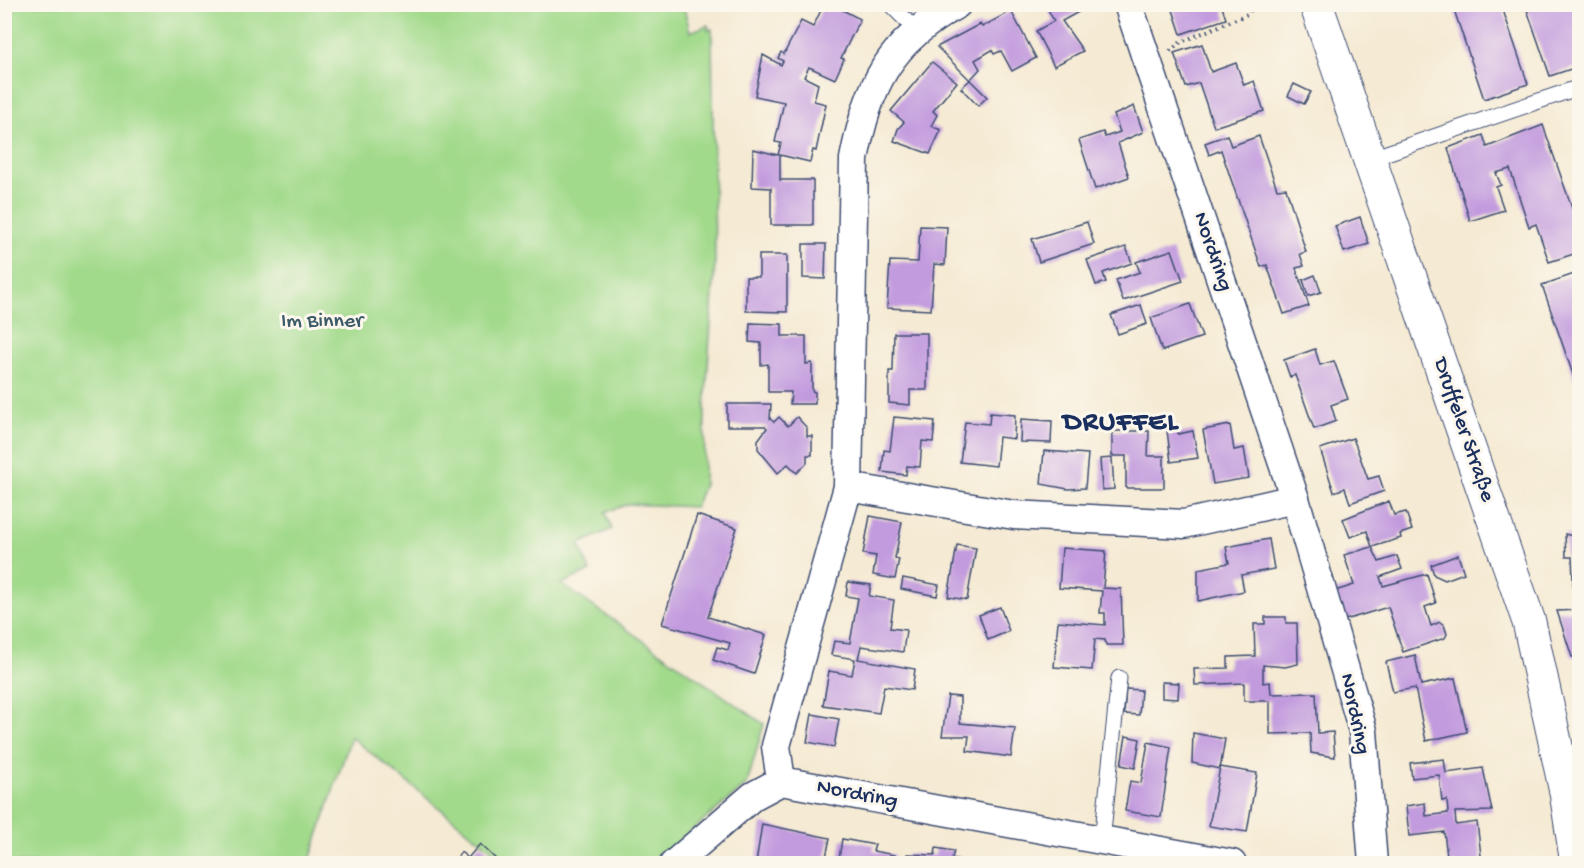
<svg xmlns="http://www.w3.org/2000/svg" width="1584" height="868" font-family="'Gochi Hand',sans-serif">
<rect width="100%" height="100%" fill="#fbf7ec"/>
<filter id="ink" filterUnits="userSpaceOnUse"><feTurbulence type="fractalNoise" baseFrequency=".0167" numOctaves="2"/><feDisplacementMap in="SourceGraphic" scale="12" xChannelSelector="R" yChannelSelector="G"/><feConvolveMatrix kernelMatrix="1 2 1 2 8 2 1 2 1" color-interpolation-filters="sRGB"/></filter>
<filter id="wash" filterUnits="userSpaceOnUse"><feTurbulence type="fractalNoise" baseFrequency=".008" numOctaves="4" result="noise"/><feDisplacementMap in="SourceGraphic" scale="24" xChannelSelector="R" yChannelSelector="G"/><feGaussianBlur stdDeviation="1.35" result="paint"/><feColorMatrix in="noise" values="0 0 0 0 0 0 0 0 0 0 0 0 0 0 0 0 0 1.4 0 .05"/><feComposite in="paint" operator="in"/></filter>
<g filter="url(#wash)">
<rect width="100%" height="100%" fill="#f5ead3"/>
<polygon fill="#a2da8b" stroke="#5e8474" stroke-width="1.5" points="683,4 690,32 708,25 708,30 712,29 715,263 705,410 704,484 695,507 629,504 605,512 612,529 579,544 590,571 561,584 764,724 747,784 654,863 508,863 351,737 309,863 5,863 4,5"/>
<g id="blocks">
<g fill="#c29bde">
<polygon points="824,4 831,4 860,19 841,58 844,59 835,79 809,67 804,77 818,84 814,101 826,104 816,151 813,150 810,162 780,155 780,180 813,180 813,225 771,225 771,188 752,187 753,149 778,155 781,143 775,142 784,102 755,96 763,55 781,65 783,61 778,58 781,52 784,54 801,21 813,27"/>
<polygon points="1045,4 1093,4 1062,21 1083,51 1054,66 1036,31 1054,21"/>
<polygon points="1171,4 1221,4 1226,19 1181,34"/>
<polygon points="1452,4 1501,4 1528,84 1484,99"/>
<polygon points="1525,4 1573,4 1580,22 1580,66 1550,76"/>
<polygon points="1011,11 1036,58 1012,71 1001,51 994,54 992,50 975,60 980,69 970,80 937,47 980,24 982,27"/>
<polygon points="1202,44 1211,72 1236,63 1244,85 1254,81 1264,111 1214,127 1199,83 1186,87 1174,53"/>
<polygon points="932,62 957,82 933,111 937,115 931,126 941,130 930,154 894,141 898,129 904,122 891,111"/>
<polygon points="970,80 987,97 978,106 961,88"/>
<polygon points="1294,84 1311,92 1304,104 1288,96"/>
<polygon points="1134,106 1143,132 1118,143 1129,177 1095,189 1079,140 1103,132 1105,137 1120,132 1114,115"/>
<polygon points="1543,125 1580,231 1580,252 1549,262 1536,224 1529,227 1510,169 1496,173 1501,185 1496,187 1504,210 1470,221 1448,148 1483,135 1487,147"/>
<polygon points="1227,135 1231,146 1259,136 1277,189 1286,188 1306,252 1300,254 1304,266 1296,268 1309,306 1284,314 1267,265 1261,267 1221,150 1209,155 1205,143"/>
<polygon points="1360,217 1369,244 1344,252 1335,226"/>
<polygon points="1087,222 1094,244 1039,262 1032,239"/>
<polygon points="920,226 947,227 945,265 934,264 931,310 887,308 890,261 918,262"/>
<polygon points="803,244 826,244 825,279 803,278"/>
<polygon points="1126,247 1132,263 1103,273 1106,282 1096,285 1087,260"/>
<polygon points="1172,250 1183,281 1123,301 1116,280 1140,272 1136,262"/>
<polygon points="759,255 787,255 787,312 746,311 746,277 759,277"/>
<polygon points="1580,272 1580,392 1579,392 1542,285"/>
<polygon points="1315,275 1321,292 1308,296 1303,280"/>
<polygon points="1190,304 1202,337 1162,351 1151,318"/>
<polygon points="1141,305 1147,324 1118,334 1111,315"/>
<polygon points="750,323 782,324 782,336 806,336 806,364 812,363 812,391 815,392 815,404 790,404 791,392 768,392 768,364 761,365 761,343 749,342"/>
<polygon points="894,333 927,333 927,390 910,390 910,405 889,403 889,371 893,371"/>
<polygon points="1315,349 1320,365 1334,361 1348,399 1331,405 1336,421 1314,429 1295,375 1290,377 1284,360"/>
<polygon points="727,404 771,404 770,419 774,422 779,417 788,426 797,417 807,428 807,436 812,436 812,455 807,455 807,463 797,473 788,464 778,473 758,449 758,440 767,428 765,426 727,426"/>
<polygon points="990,413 1015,415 1014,439 999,437 996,466 960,462 965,422 989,424"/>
<polygon points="894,417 935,421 933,442 922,441 920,467 907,466 906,475 882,472 884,450 890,451"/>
<polygon points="1021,419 1052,421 1051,443 1020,442"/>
<polygon points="1230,425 1234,450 1244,448 1249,478 1213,484 1203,430"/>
<polygon points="1178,428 1178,434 1193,431 1198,458 1171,462 1167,430"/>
<polygon points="1112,431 1149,431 1148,456 1164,456 1164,488 1126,488 1126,456 1112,456"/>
<polygon points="1353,438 1368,479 1379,476 1384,491 1350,503 1345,488 1334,492 1320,449"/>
<polygon points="1044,451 1088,454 1085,488 1068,489 1041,484"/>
<polygon points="1112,458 1114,489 1102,490 1100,459"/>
<polygon points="1389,501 1394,515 1406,512 1412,530 1400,534 1401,538 1372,547 1367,531 1350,537 1343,519"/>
<polygon points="697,515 737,528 708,617 766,635 754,674 713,660 717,647 728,650 730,643 662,624"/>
<polygon points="870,516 902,522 895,558 899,559 895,579 873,575 876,556 863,554"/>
<polygon points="1565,534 1580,538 1580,602 1574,602 1572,557 1566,557"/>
<polygon points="1269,539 1274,569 1241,575 1244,591 1198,601 1198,569 1229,563 1226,547"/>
<polygon points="957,545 976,548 967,600 948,597"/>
<polygon points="1372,547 1379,562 1397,556 1402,569 1380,577 1383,586 1427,574 1436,603 1425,607 1431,626 1440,622 1444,625 1447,634 1445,638 1403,652 1388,607 1345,620 1335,591 1354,585 1344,555"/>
<polygon points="1062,548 1106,551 1103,588 1121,589 1123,645 1106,645 1105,640 1095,639 1092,670 1054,667 1058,621 1105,625 1105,613 1100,613 1102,591 1059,588"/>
<polygon points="1458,555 1464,573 1445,580 1434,575 1431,565"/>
<polygon points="903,578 939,585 937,596 901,589"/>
<polygon points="848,582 871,585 869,596 894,600 890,628 906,630 903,652 861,646 858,659 915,669 912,690 884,686 879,713 823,705 829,671 852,675 855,659 831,655 834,641 850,643 858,598 846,596"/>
<polygon points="1000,607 1009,631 988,640 979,615"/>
<polygon points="1580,610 1580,657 1572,657 1557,611"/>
<polygon points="1265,617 1286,617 1286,623 1297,623 1298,664 1285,667 1263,665 1263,683 1270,682 1271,694 1316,693 1318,733 1333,732 1335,757 1311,753 1310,733 1270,734 1270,701 1244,701 1244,683 1195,685 1194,669 1228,668 1228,657 1255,656 1254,624 1265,624"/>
<polygon points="1415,655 1421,685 1455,678 1467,732 1426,741 1415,688 1393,692 1386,662"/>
<polygon points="1162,682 1179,683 1178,699 1162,698"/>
<polygon points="1126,689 1141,690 1139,715 1124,714"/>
<polygon points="948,696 960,697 960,723 1015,728 1011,757 967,751 969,736 942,736"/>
<polygon points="812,714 839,719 834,747 807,742"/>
<polygon points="1193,733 1225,739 1220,769 1192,763"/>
<polygon points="1126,736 1140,739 1135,768 1121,765"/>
<polygon points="1148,742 1171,747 1161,817 1125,811 1130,781 1141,783"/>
<polygon points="1444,759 1446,773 1483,768 1492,811 1455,812 1456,825 1477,822 1482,864 1448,864 1444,832 1409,836 1406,806 1425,803 1426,816 1448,813 1447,800 1442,801 1439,775 1412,778 1410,763"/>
<polygon points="1220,767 1257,773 1247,832 1209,826"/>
<polygon points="762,824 830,838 826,857 839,859 842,839 875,845 873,851 895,855 894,864 756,863"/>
<polygon points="480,844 501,864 454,862 461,852 468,858"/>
<polygon points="936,848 954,851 952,858 965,861 964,864 905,864 907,854 935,855"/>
</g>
</g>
</g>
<g filter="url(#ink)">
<use href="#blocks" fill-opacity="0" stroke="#3c4b70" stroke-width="1.5"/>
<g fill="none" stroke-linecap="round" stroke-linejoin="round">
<defs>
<g id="lane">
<polyline points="890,4 916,30"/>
<polyline points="1369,159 1580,87"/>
<polyline points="1102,841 1119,678"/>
</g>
<g id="street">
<polyline points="1128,4 1295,499 1363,731 1373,864"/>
<polyline points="848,487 1014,515 1184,524 1295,499"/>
<path d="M781,781L776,746L848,487L854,159C869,84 888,43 957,4"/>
<polyline points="781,781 1232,864"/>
<polyline points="674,864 753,796 781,781"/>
</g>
<polyline id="secondary" points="1316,4 1529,622 1566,792 1577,864"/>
</defs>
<use href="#lane" stroke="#3c4b70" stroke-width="17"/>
<use href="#street" stroke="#3c4b70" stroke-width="31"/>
<use href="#secondary" stroke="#3c4b70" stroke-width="35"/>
<polyline stroke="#3c4b70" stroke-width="4" stroke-dasharray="1.5 4.5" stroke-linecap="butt" points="1170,51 1181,42 1250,13 1251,4"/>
<use href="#lane" stroke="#fff" stroke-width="15"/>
<use href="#street" stroke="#fff" stroke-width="28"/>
<use href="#secondary" stroke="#fff" stroke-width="33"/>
</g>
</g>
<g text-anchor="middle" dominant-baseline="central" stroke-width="6" stroke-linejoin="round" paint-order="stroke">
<g font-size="22" fill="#1b2f5e" stroke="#fbf7ec">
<text transform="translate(1212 252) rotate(71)">Nordring</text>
<text transform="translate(1463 430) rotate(71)">Druffeler Straße</text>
<text transform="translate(1354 714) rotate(78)">Nordring</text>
<text transform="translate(857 795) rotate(11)">Nordring</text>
</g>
<g font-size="22" fill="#3d5a69" stroke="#fbf7ec">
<text x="322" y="322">Im Binner</text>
</g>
<g font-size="28" font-weight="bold" letter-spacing="1.5" fill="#1b2f5e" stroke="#fbf7ec">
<text x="1121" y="423">DRUFFEL</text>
</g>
</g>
<rect width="1584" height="868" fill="none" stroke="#fbf7ec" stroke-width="24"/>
</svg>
